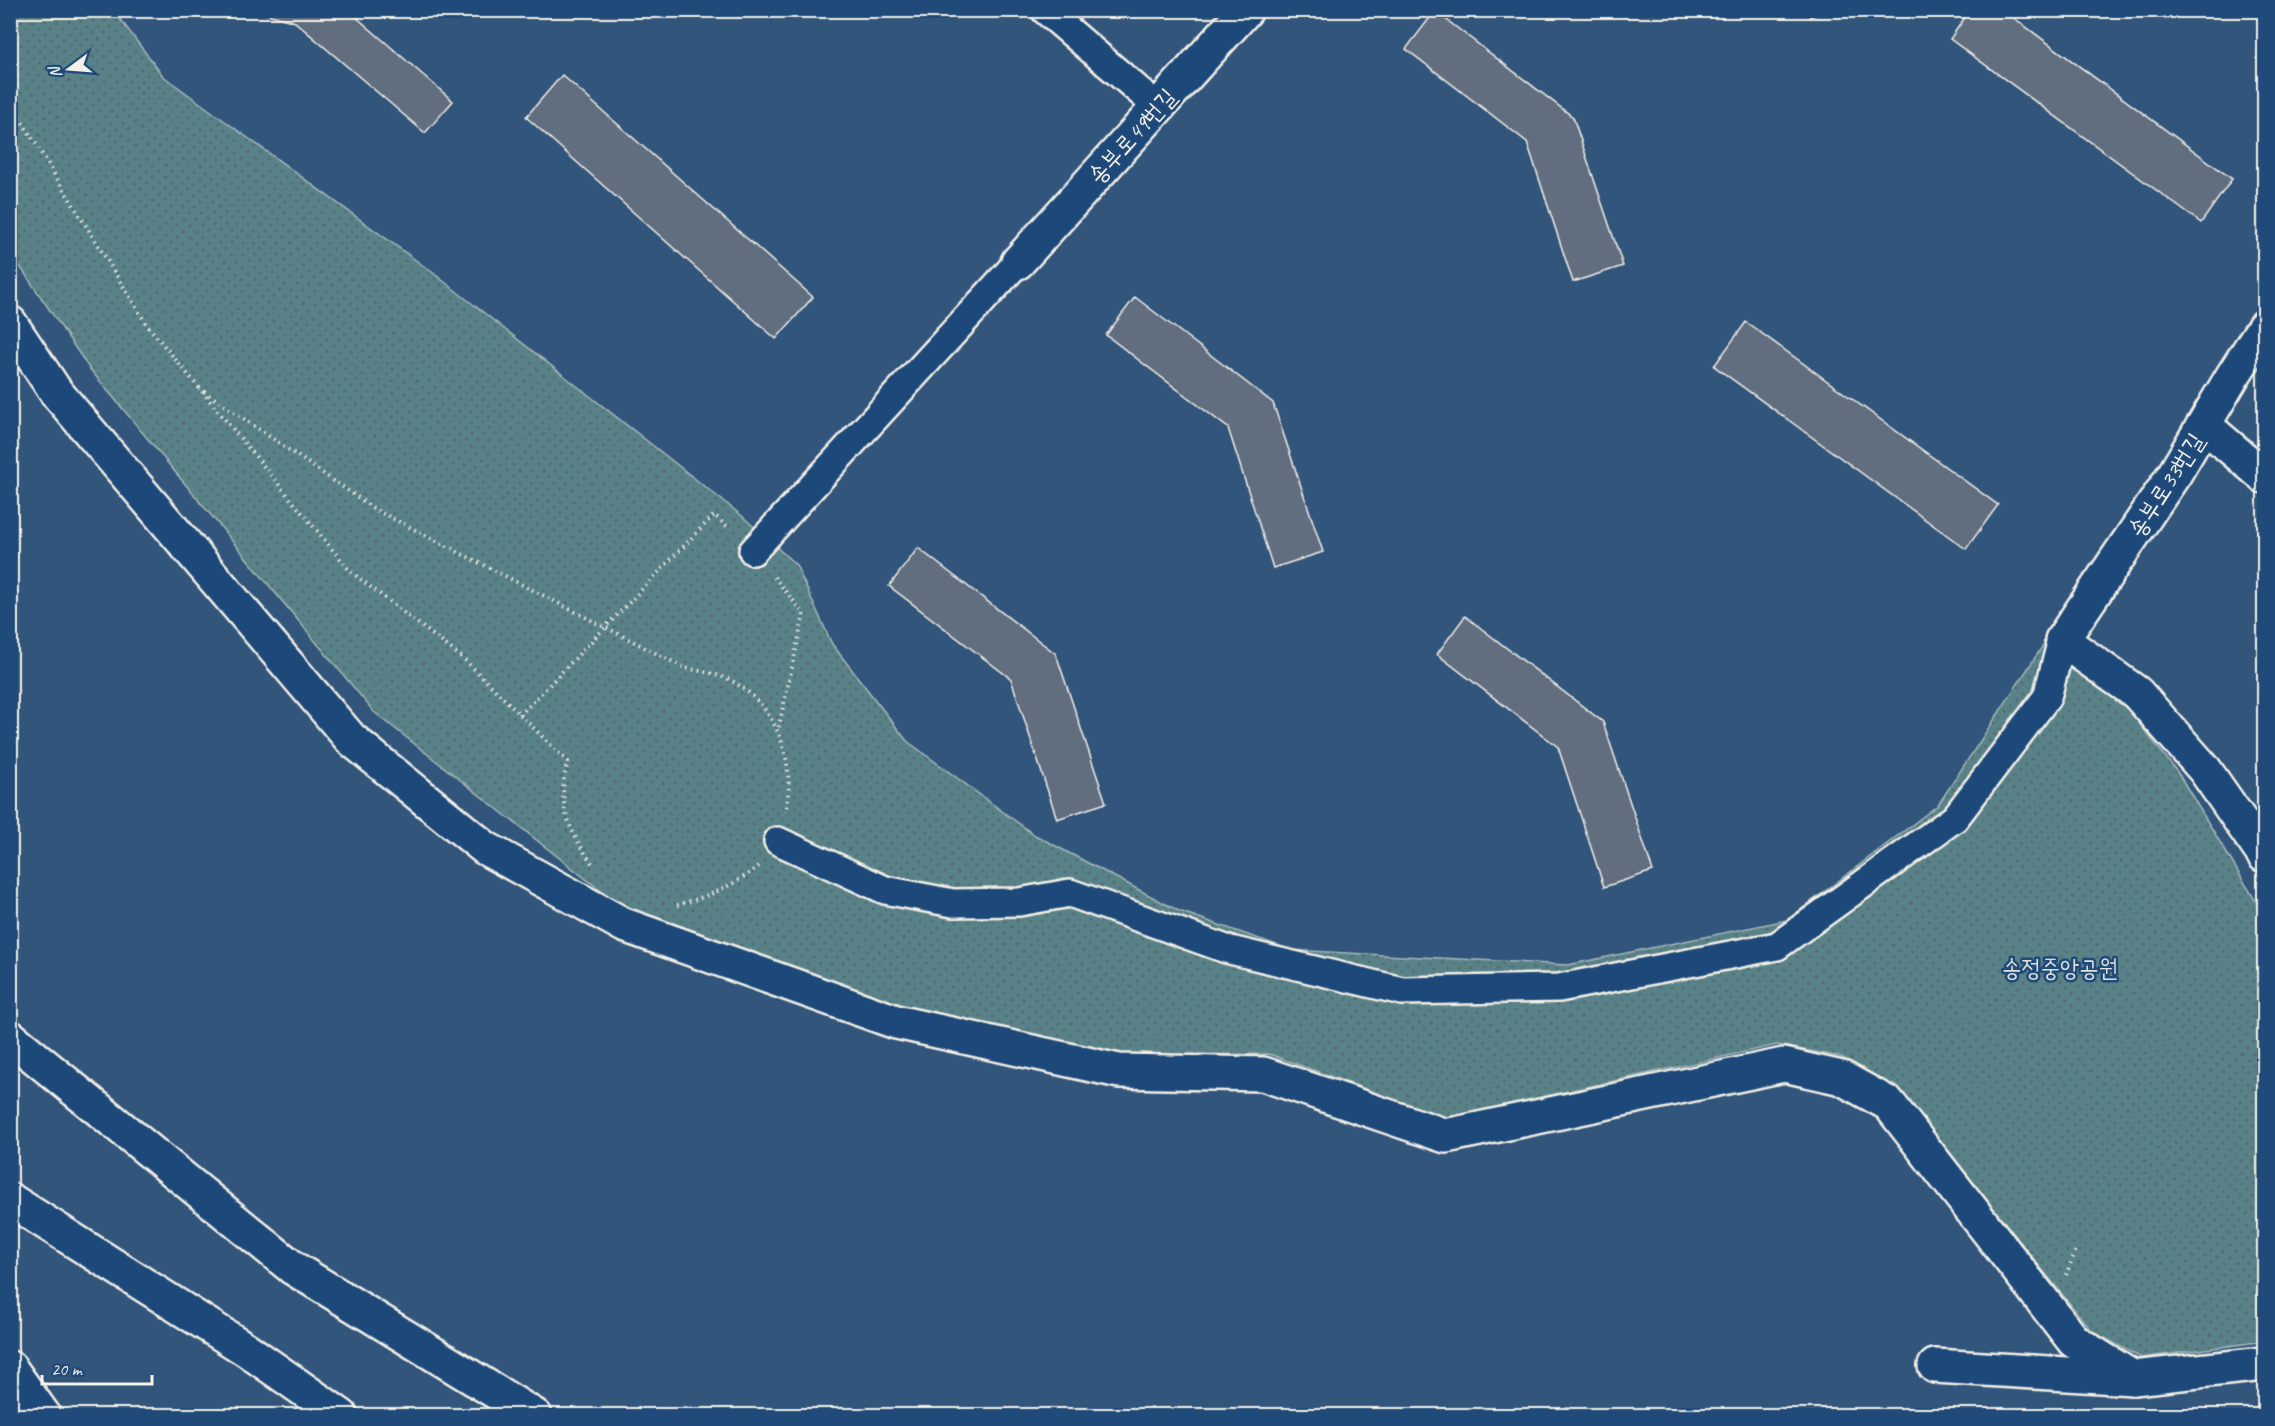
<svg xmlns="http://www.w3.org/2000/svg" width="2275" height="1426" font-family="Caveat,'Poor Story',sans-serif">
<defs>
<pattern id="park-dots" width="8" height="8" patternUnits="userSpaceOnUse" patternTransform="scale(1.5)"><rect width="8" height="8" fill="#598188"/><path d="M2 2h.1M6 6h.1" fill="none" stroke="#52676a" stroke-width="1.8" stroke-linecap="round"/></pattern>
</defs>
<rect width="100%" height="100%" fill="#32557c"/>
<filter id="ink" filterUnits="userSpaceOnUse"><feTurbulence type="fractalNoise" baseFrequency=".0167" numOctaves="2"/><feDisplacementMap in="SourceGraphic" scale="12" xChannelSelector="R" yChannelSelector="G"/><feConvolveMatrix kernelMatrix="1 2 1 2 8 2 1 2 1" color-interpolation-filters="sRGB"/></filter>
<g filter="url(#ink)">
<polygon fill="url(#park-dots)" stroke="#a6b9b8" stroke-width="1.5" points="10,11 114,11 163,76 432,272 741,515 796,565 832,644 907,741 1033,834 1179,911 1291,950 1568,965 1787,920 1938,805 2046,641 2121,700 2178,773 2263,913 2264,919 2264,1341 2141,1358 2092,1331 1895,1088 1841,1057 1777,1045 1445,1118 1269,1054 1122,1055 906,1009 628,912 374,712 89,368 11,253"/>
<g fill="#606e80" stroke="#f4f1e8" stroke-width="1.5">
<polygon points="253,10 348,10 453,101 425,133 295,22"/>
<polygon points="1808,10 1831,10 1810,17"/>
<polygon points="1970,10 2003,10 2232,179 2201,223 1950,39"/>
<polygon points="1435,11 1573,117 1623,266 1573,282 1527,142 1406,49"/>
<polygon points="562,75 813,297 776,339 526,117"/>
<polygon points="1135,297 1273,403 1323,552 1273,568 1228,428 1106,335"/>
<polygon points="1746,322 1998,505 1966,549 1714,366"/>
<polygon points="918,548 1056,654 1106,803 1057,819 1011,679 889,586"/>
<polygon points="1465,616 1603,722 1653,871 1604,887 1558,747 1437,654"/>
</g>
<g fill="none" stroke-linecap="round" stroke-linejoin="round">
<defs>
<g id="pedestrian">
<polyline points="1045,10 1158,107"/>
<polyline points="753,551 1018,262"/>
<polyline points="778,841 885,890 953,903 1019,902 1070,893 1226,949 1402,991 1559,988 1777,946 1955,818 2047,697 2062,640"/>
</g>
<g id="minor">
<polyline points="1018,262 1246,10"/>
<polyline points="10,323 56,392 351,739 485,848 624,925 896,1022 1119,1071 1263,1074 1446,1136 1784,1065 1842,1078 1889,1104 2074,1341 2133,1378"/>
<polyline points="2264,327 2232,377 2175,473 2062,640 2137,693 2205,770 2264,855"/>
<polyline points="2204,425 2264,476"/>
<polyline points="10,1037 293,1268 535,1416"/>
<polyline points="1935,1366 2133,1378 2264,1364"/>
</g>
<g id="motorway">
<polyline points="10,1200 247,1350 341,1416"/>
<polyline points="10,1368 44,1416"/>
</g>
</defs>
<use href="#pedestrian" stroke="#f4f1e8" stroke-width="32"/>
<use href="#minor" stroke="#f4f1e8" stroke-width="38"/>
<use href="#motorway" stroke="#f4f1e8" stroke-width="38"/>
<g stroke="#f4f1e8" stroke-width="4" stroke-dasharray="1.5 4.5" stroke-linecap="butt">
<path d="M10,102L147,325L351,572L464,659L568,762C555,803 570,833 594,866"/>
<path d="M199,388L376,510L685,668C700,671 715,673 730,680C778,705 796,762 786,812"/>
<polyline points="774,577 804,614 778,730"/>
<polyline points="520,715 714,515 730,529"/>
<path d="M677,905C710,896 731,887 759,866"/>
<polyline points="2066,1275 2076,1250"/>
</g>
<use href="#pedestrian" stroke="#1f4a7a" stroke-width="27"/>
<use href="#minor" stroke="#1f4a7a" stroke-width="33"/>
<use href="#motorway" stroke="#1f4a7a" stroke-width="33"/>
</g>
</g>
<g text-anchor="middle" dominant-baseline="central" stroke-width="5" stroke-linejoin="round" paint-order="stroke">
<g font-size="24" fill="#f4f1e8" stroke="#1f4a7a">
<text transform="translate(1132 136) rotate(-48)">송부로49번길</text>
<text transform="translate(2166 485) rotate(-57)">송부로33번길</text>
</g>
<g font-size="24" fill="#dde0da" stroke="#1f4a7a">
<text x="2060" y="968">송정중앙공원</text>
</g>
</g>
<rect width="2275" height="1426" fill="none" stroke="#1f4a7a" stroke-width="36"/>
<rect x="18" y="18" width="2239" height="1390" fill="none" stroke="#f4f1e8" stroke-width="2" filter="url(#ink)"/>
<g transform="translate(69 69) rotate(254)" stroke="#1f4a7a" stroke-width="4.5" paint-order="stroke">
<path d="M0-4.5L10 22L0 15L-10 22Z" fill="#f4f1e8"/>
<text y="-9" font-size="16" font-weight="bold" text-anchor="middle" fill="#f4f1e8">N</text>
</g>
<path d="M42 1375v9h110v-9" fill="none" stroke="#f4f1e8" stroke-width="3"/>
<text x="51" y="1375" font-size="18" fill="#f4f1e8" stroke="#1f4a7a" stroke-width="4.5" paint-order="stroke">20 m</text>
</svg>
